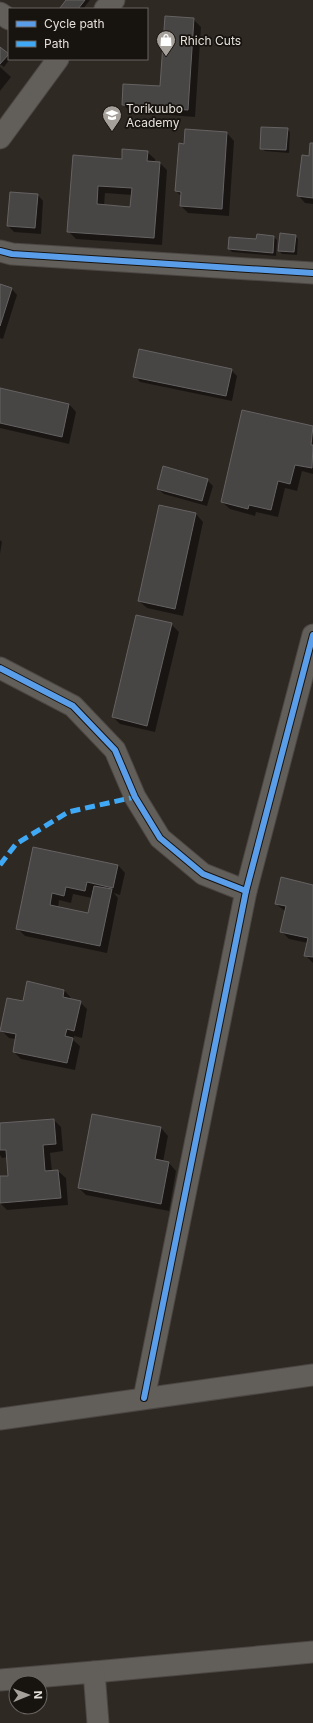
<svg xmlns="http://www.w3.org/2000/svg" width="313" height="1723" font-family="Inter,sans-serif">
<rect width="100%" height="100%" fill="#2f2924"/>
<g fill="#0007" fill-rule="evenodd">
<polygon points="67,0 90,0 83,9 63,9"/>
<polygon points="193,19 201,27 195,117 130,112 123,104 161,88"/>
<polygon points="0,49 9,56 10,59 4,67 0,64"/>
<polygon points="0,67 11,77 0,91"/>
<polygon points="287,129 290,132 289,153 265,151 261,148"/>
<polygon points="227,133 234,141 229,216 188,213 181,206 181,196 176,191 185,145"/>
<polygon points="313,144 313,204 305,203 298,195"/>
<path d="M147,152L155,159V162L160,163L167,170L162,245L76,239L68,231L74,156L123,160ZM105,193L132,195L131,208L104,206Z"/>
<polygon points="38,195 43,201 41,234 14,232 8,226"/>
<polygon points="257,235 274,237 277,240 276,256 232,252 229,249 257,241"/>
<polygon points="295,236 298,239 297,255 282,254 279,251"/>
<polygon points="0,285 12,289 17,295 3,339 0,338"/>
<polygon points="231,370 237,376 232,401 140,382 135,376"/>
<polygon points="0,389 69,404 76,412 69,444 0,428"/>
<polygon points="243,411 313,427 313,474 302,471 297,491 285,488 278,517 256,512 255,516 230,509 222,502"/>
<polygon points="207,480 213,486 207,506 164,494 158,489"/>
<polygon points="160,507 196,514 203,522 183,616 147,608 139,601"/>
<polygon points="0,540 2,542 0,554"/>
<polygon points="171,624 179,632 155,732 120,724 113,717"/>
<path d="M34,848L118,865L125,873L120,895L114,893L118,898L107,953L25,936L17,928ZM73,894L92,898L89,914L58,908L59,900L71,903Z"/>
<polygon points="313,886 313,963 305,955 308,943 289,939 281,931 286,912 276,904"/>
<polygon points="28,983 64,990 71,998 71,1000 80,1002 87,1009 82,1038 74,1036 73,1040 80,1046 75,1070 21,1059 14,1052 16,1039 9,1038 1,1030 24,1003"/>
<polygon points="54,1120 61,1127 63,1151 50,1153 52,1171 58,1171 66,1178 68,1205 7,1210 0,1203 0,1177 9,1177 7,1157 2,1158 0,1155 0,1124"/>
<polygon points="161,1128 168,1136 163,1162 169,1163 176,1171 169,1211 86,1195 79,1188"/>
</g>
<g fill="#484545" stroke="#656263" fill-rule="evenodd">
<polygon points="66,0 85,0 78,9 62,9 60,8"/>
<polygon points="165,16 194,18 188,110 122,105 123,84 160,86"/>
<polygon points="0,47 9,54 0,64"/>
<polygon points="261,127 288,128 286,150 260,149"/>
<polygon points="185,129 227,132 222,209 180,206 181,192 175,191 179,143 184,144"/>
<polygon points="310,143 313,143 313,198 297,196 302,155 309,156"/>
<path d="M122,149L148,151L147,161L160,162L154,238L67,232L73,155L122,159ZM98,186L132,188L130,207L97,204Z"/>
<polygon points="10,192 38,194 35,228 7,226"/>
<polygon points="280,233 296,235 294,252 278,251"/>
<polygon points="257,234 274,236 273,253 228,249 229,237 256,239"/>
<polygon points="0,284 12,288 0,326"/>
<polygon points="139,349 232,369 226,396 133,377"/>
<polygon points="0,388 69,404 62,437 0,423"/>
<polygon points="242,410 313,426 311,445 313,445 312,468 295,465 290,484 278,481 271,510 249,505 248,509 221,502"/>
<polygon points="163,466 208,479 202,501 157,489"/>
<polygon points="159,505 196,513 175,609 138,601"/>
<polygon points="136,615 172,623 147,726 112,717"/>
<polygon points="33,847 118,865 113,888 87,882 85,891 66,887 64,896 52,893 50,905 88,913 94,886 112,889 100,946 16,929"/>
<polygon points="281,877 313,885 313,957 304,956 308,938 280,932 286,906 275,904"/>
<polygon points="27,981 64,990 63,997 81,1001 74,1031 67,1029 65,1036 73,1038 67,1063 13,1052 16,1034 0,1031 7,998 23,1001"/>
<polygon points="92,1114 161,1127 155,1159 169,1162 161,1204 78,1188"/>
<polygon points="54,1119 56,1144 43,1145 45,1171 58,1170 61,1198 0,1203 0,1176 8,1176 6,1150 0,1150 0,1123"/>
</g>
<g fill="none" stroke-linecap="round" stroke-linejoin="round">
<defs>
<g id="street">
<polyline points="105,9 114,0"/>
<polyline points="0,13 9,19"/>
<polyline points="0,138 58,59"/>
<polyline points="0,251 12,254 313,273"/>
<polyline points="0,668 73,706 115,750 135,797 160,838 203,874 246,891"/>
<polyline points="144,1398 246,891 313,635"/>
<polyline points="0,1419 313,1375"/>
<polyline points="94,1672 313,1652"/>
<polyline points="0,1680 94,1672 98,1723"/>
</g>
</defs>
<use href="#street" stroke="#4c4743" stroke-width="23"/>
<use href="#street" stroke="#625e59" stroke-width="21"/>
<polyline stroke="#3fa9f5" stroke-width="5" stroke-dasharray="10 5" stroke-linecap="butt" points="0,865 16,844 68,812 135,797"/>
<defs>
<g id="cycleway">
<polyline points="0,251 12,254 313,273"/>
<polyline points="0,668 73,706 115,750 135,797 160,838 203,874 246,891"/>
<polyline points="144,1398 246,891 313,635"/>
</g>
</defs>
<use href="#cycleway" stroke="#17130f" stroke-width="8"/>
<use href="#cycleway" stroke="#5a9eea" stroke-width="6"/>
</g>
<defs>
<symbol id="shop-pin" viewBox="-11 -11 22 30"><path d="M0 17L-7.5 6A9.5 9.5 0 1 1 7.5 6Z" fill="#a6a09a" stroke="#17130f"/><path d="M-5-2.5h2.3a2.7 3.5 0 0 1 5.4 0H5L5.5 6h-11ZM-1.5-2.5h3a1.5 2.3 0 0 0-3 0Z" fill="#fff"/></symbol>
<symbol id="school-pin" viewBox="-11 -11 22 30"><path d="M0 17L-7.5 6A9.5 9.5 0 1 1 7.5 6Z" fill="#a6a09a" stroke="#17130f"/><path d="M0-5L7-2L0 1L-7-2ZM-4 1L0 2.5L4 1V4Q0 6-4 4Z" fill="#fff"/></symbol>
</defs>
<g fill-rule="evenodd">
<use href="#shop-pin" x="155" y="29" width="22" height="30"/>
<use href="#school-pin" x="101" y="104" width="22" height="30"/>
</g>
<g text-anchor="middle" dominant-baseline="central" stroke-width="3.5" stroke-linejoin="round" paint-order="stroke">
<g font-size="12" fill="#e6e0da" stroke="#17130f" text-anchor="start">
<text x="180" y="40">Rhich Cuts</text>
<text x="126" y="108">Torikuubo<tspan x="126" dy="14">Academy</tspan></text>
</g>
</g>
<rect x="8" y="8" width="140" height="52" fill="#17130f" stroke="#6a6560"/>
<rect x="16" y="21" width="20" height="6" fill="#5a9eea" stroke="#6a6560"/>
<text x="44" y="28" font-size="12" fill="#e6e0da">Cycle path</text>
<rect x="16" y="41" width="20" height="6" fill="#3fa9f5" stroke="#6a6560"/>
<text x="44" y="48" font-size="12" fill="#e6e0da">Path</text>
<g transform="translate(28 1695) rotate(89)"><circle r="19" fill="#17130f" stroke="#6a6560"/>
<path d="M0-3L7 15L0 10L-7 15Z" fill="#a6a09a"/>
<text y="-6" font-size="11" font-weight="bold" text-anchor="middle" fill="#e6e0da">N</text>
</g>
</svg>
